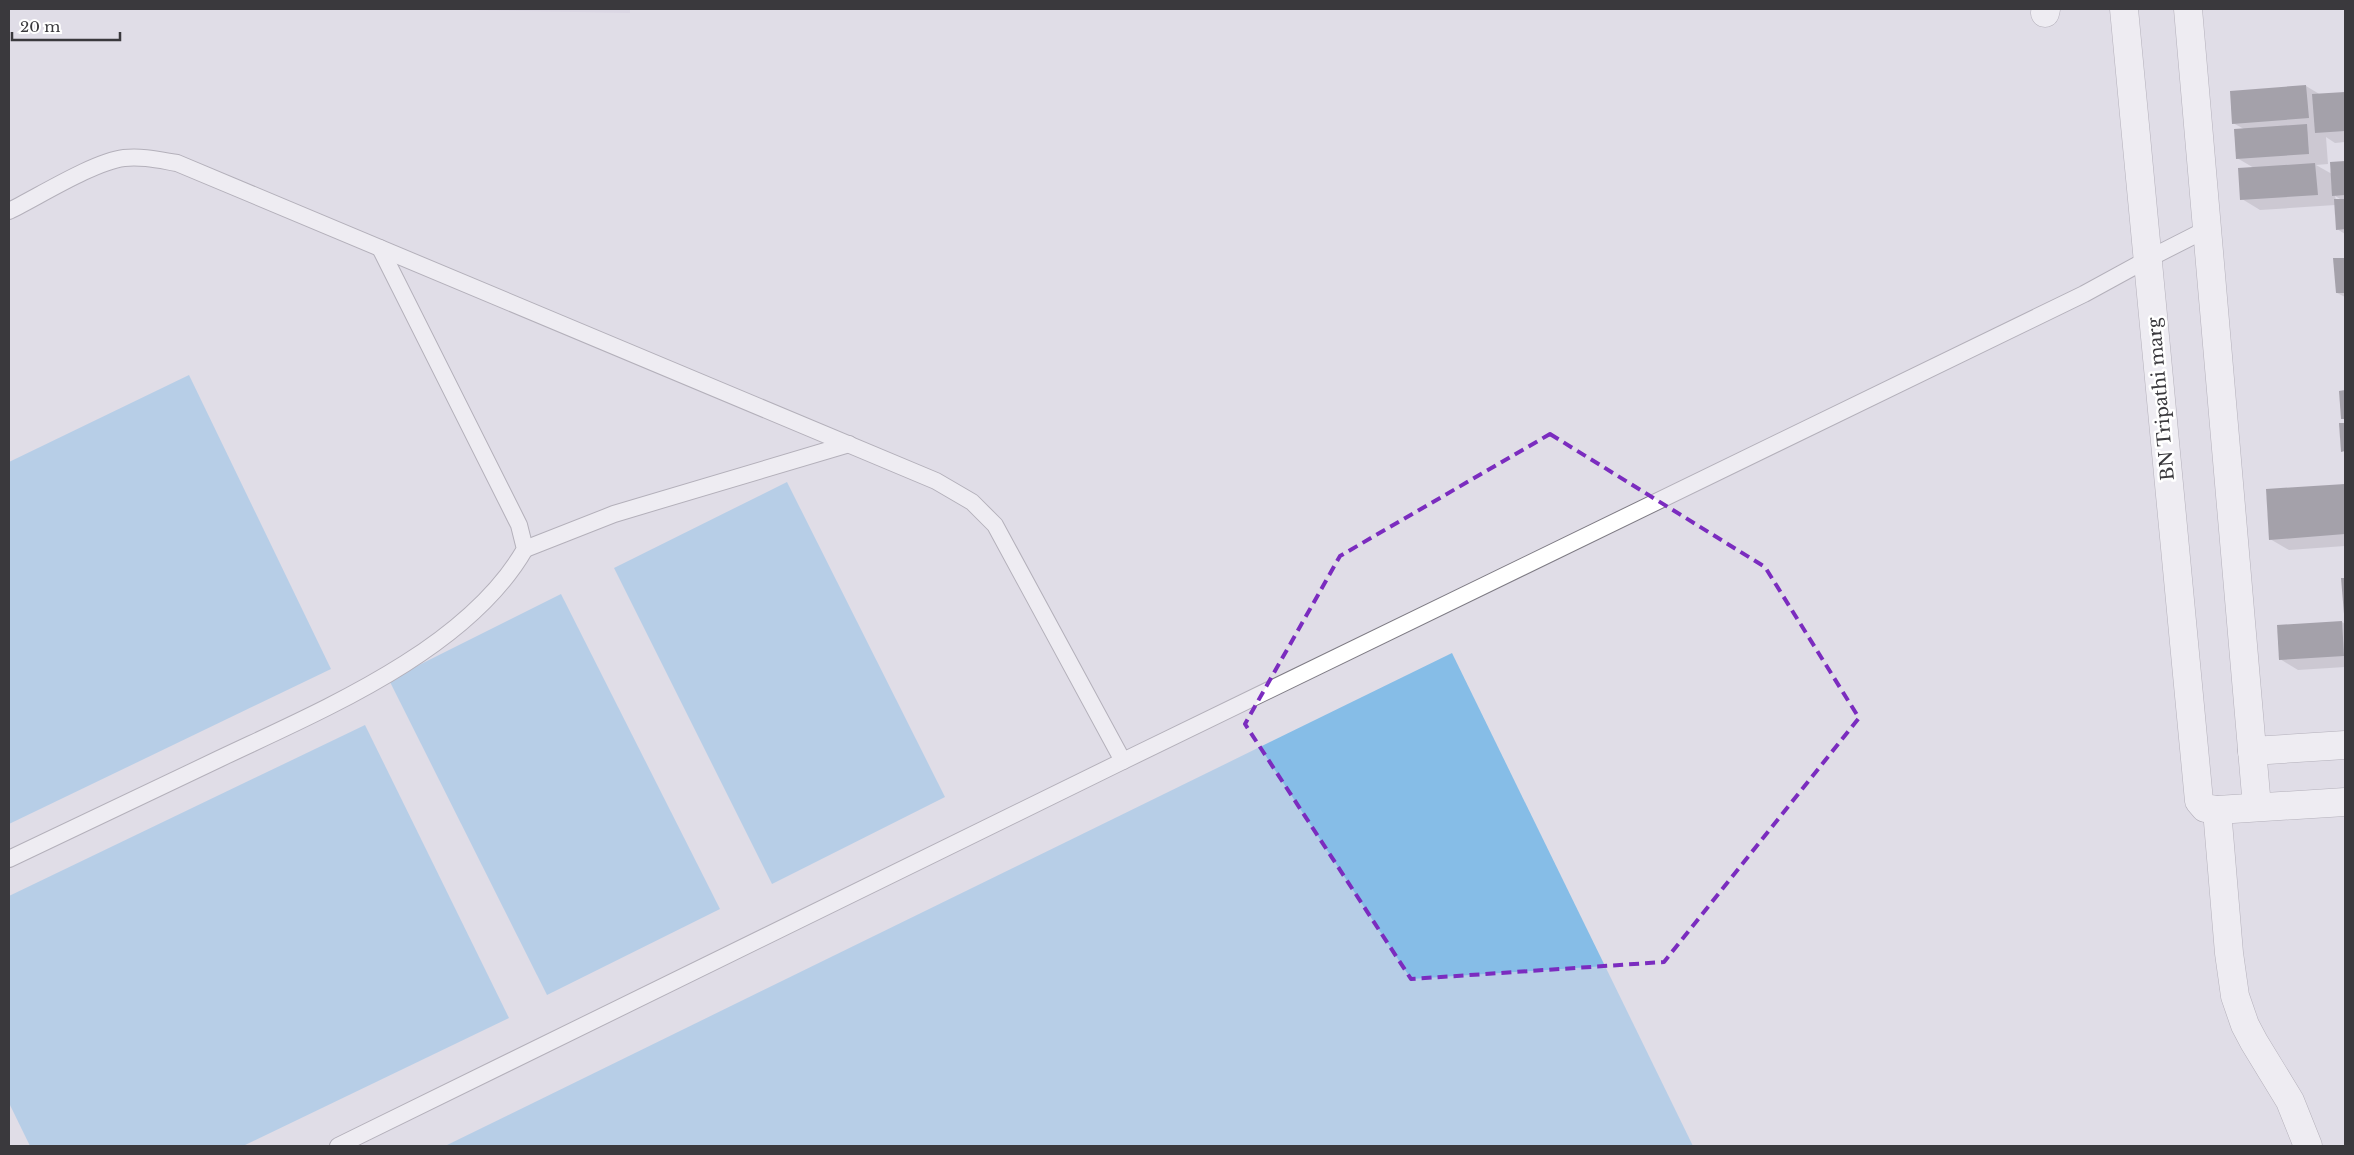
<svg xmlns="http://www.w3.org/2000/svg" width="2354" height="1155" font-family="'Libre Baskerville',serif">
<rect width="100%" height="100%" fill="#e0dde7"/>
<polygon fill="#d6d0e1" points="418,9 630,9 630,13"/>
<g fill="#86bde7">
<polygon points="189,375 331,669 9,824 9,462"/>
<polygon points="787,482 945,797 772,884 614,568"/>
<polygon points="561,594 720,909 547,995 389,680"/>
<polygon points="1452,653 1693,1146 445,1146"/>
<polygon points="365,725 509,1018 243,1146 30,1146 9,1103 9,896"/>
</g>
<g fill="#0003" fill-rule="evenodd">
<path d="M2306,86L2321,95L2345,93V142L2335,143L2326,137L2328,164L2316,165L2332,174L2331,163L2345,162V234L2337,229L2335,205L2260,210L2242,199L2254,168L2237,158L2244,129L2233,123L2232,92ZM2335,196L2342,200H2336Z"/>
<polygon points="2345,259 2345,297 2337,293 2335,260"/>
<polygon points="2345,485 2345,546 2289,550 2270,539 2267,490"/>
<polygon points="2342,622 2345,624 2345,667 2298,670 2280,659"/>
</g>
<g fill="#5c5961">
<polygon points="2306,85 2309,118 2232,124 2230,91"/>
<polygon points="2345,92 2345,131 2315,133 2312,94"/>
<polygon points="2307,124 2309,154 2236,159 2234,129"/>
<polygon points="2345,161 2345,195 2332,196 2330,162"/>
<polygon points="2315,163 2318,195 2240,200 2238,168"/>
<polygon points="2334,199 2345,199 2345,229 2336,230"/>
<polygon points="2333,258 2345,258 2345,293 2336,293"/>
<polygon points="2345,390 2345,419 2341,419 2339,391"/>
<polygon points="2339,423 2345,423 2345,451 2341,452"/>
<polygon points="2345,484 2345,534 2269,540 2266,489"/>
<polygon points="2341,578 2345,578 2345,614 2344,614"/>
<polygon points="2342,621 2344,656 2279,660 2277,625"/>
</g>
<g fill="none" stroke-linecap="round" stroke-linejoin="round">
<defs>
<g id="service">
<path d="M9,211C38,197 93,162 124,158C142,156 159,160 177,163L936,481L972,502L995,525L1123,761"/>
<polyline points="525,549 614,514 849,444"/>
<path d="M9,859C79,825 150,792 221,758C322,710 467,650 525,549L519,525L380,248"/>
<polyline points="338,1146 1123,761 2084,294 2148,259 2207,229"/>
</g>
<g id="minor">
<polyline points="2124,9 2199,801 2205,808 2217,810 2345,802"/>
<polyline points="2188,9 2257,807"/>
<polyline points="2045,13 2046,9"/>
<polyline points="2252,751 2345,745"/>
<polyline points="2217,810 2229,953 2235,996 2245,1025 2254,1042 2290,1101 2308,1146"/>
</g>
</defs>
<use href="#service" stroke="#7e7b84" stroke-width="18"/>
<use href="#minor" stroke="#7e7b84" stroke-width="29"/>
<use href="#service" stroke="#fff" stroke-width="16"/>
<use href="#minor" stroke="#fff" stroke-width="28"/>
</g>
<path d="M0 0H2354V1155H0ZM1550,434L1765,567L1859,718L1664,962L1411,979L1245,724L1340,556Z" fill="#e0dde7" fill-opacity=".55" fill-rule="evenodd"/>
<path fill="none" stroke="#7b2cbf" stroke-width="4" stroke-dasharray="10 6" stroke-linejoin="round" d="M1550,434L1765,567L1859,718L1664,962L1411,979L1245,724L1340,556Z"/>
<g text-anchor="middle" dominant-baseline="central" stroke-width="5" stroke-linejoin="round" paint-order="stroke">
<g font-size="18" fill="#3a393d" stroke="#fff">
<text transform="translate(2161 399) rotate(-95)">BN Tripathi marg</text>
</g>
</g>
<rect width="2354" height="1155" fill="none" stroke="#3a393d" stroke-width="20"/>
<path d="M12 32v8h108v-8" fill="none" stroke="#3a393d" stroke-width="2.5"/>
<text x="20" y="32" font-size="15" fill="#3a393d" stroke="#ffffff" stroke-width="4" paint-order="stroke">20 m</text>
</svg>
